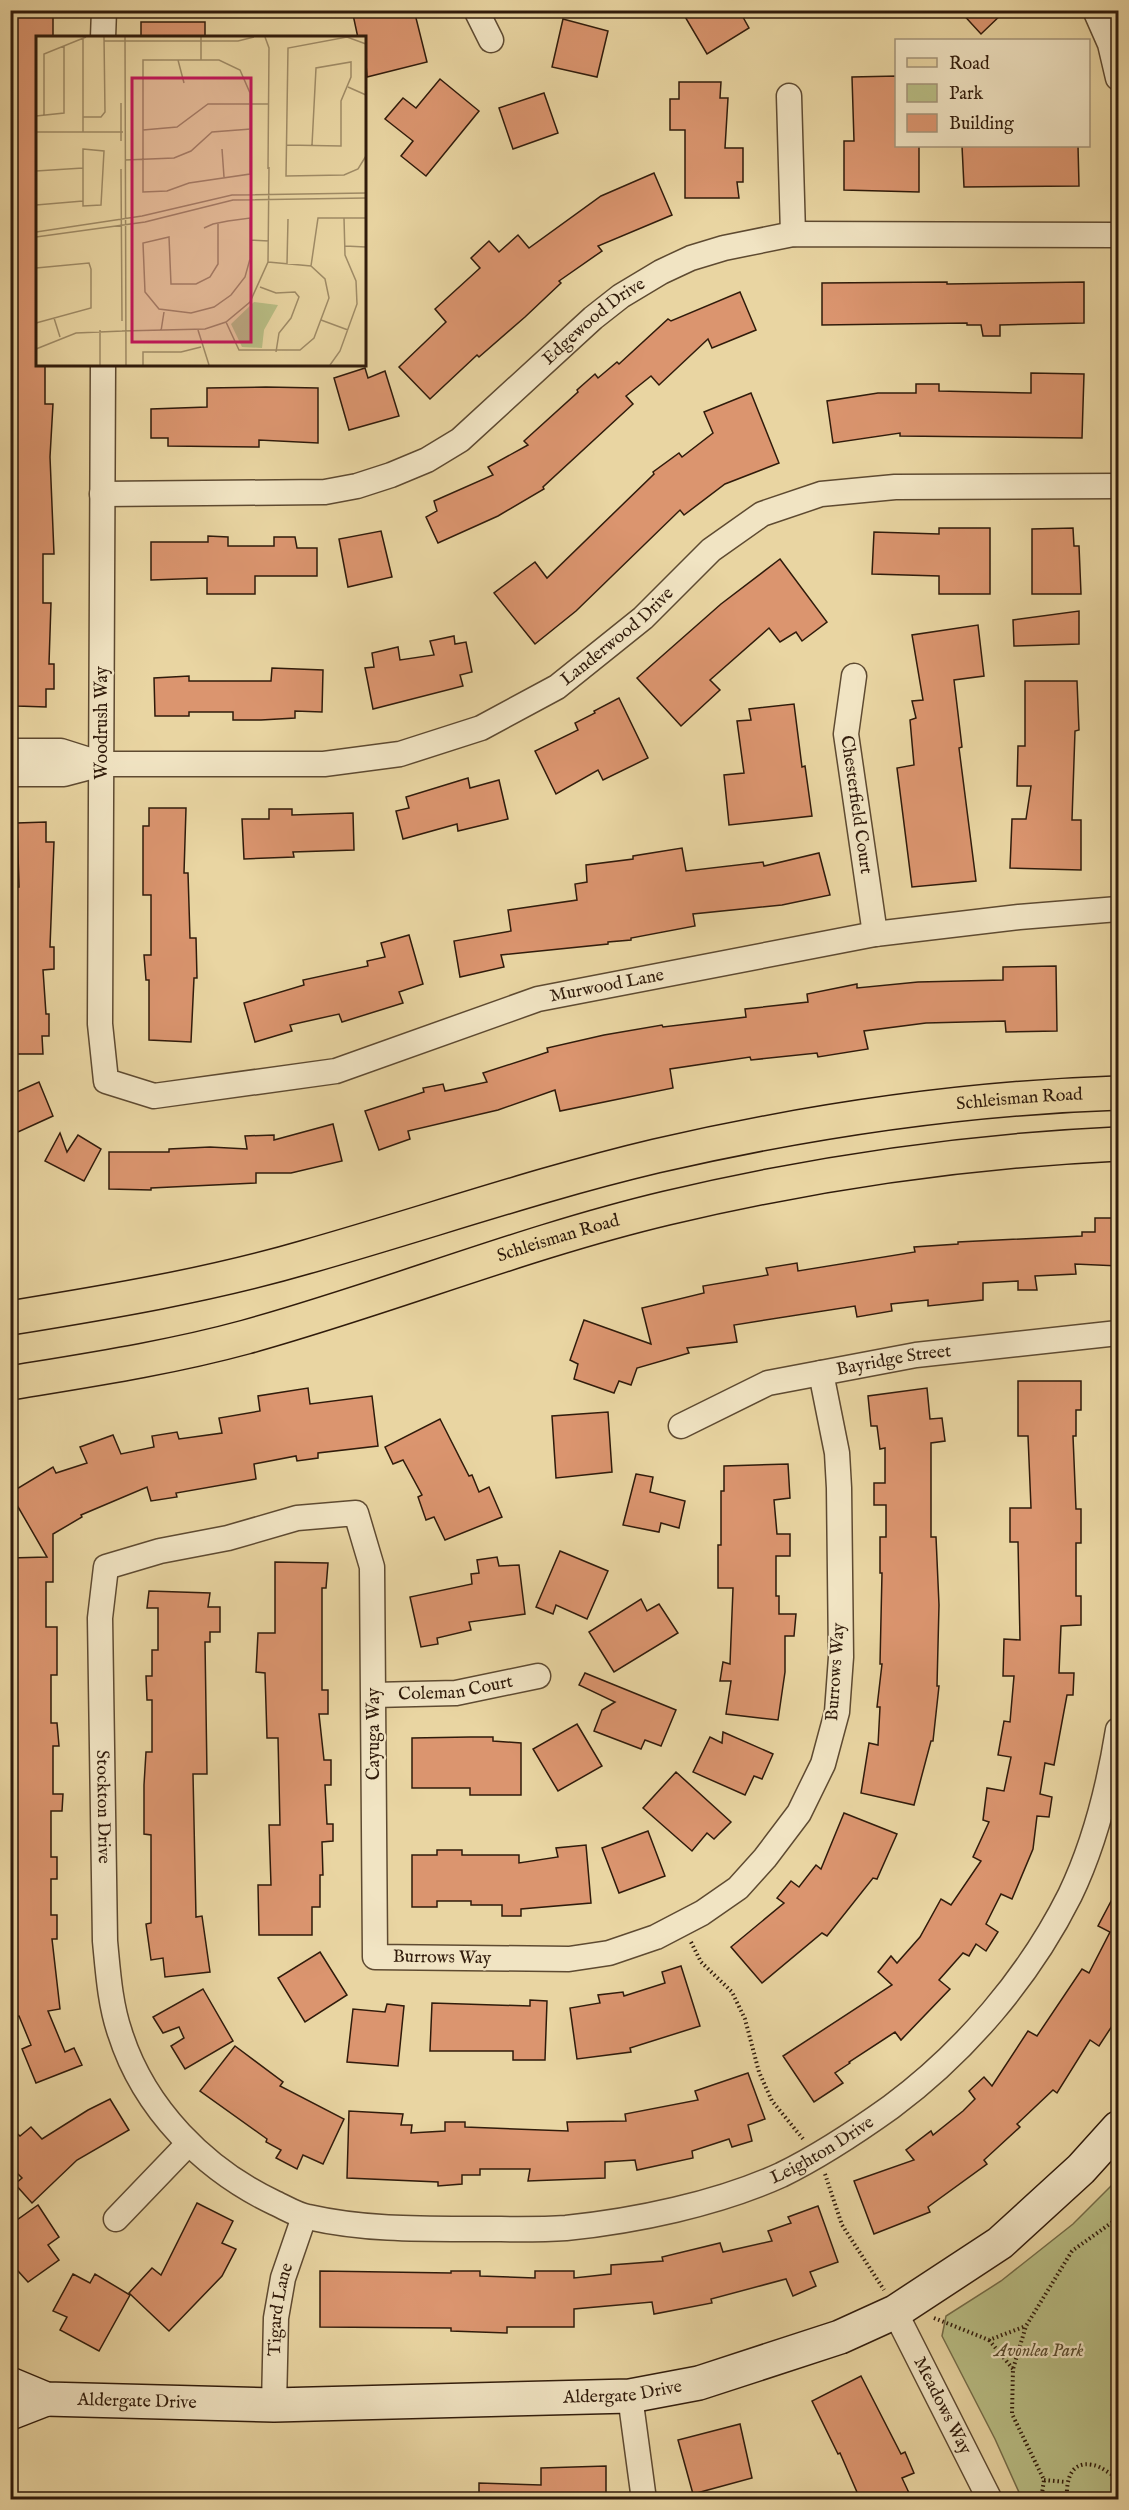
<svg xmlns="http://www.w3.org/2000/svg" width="1129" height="2510" font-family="'IM FELL English',serif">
<rect width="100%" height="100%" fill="#e9d5a2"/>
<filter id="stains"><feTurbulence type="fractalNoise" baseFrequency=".00333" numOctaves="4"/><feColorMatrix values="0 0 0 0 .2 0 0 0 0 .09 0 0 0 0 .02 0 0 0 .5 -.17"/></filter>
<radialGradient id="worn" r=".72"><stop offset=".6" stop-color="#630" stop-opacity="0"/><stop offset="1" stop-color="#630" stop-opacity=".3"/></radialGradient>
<polygon fill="#b8bd84" stroke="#746c48" stroke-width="1.5" points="1118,2179 1118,2499 1022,2499 995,2439 942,2336 946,2316 1001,2281 1073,2224"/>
<g fill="#db956f" stroke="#301b0b" stroke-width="1.5">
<polygon points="352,10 414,10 427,62 367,77 364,38 358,38"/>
<polygon points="681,10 739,10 749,28 707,54"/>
<polygon points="959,10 1006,10 981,34"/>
<polygon points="53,14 53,37 38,38 38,364 45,364 45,404 53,404 50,457 54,554 43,554 43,603 51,603 49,664 54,664 54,689 46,689 46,707 17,706 17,646 12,646 10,446 13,381 10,381 10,350 15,350 15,339 17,339 15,257 10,257 10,15"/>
<polygon points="563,19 608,31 597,77 552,67"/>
<rect x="141" y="22" width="64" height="16"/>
<polygon points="897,76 897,146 919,146 919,192 844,190 844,141 854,141 852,77"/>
<polygon points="440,79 479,111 426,176 401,156 413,141 385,119 403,98 416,108"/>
<polygon points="679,82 721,82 720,98 728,98 725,148 743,148 743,182 737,182 739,198 685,198 685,130 670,130 670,99 679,99"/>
<polygon points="544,93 558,133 513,149 499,108"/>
<polygon points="962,146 1078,146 1079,186 964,187"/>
<polygon points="654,173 672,215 598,246 602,251 559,281 561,283 525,317 479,357 477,355 430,399 399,367 446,322 435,309 480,268 471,258 489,241 499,252 518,235 529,248 601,196"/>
<polygon points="947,282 947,284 1084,282 1084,323 1000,325 1000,336 983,336 981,325 967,325 967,323 822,325 822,283"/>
<polygon points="740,292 756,330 712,348 708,339 659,385 651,376 626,396 633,404 543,487 544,489 498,516 438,543 426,517 437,511 434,501 493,475 488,467 528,445 524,441 578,392 577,390 595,374 598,378 617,362 619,364 668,319 671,321"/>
<polygon points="365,368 368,378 385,371 399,416 349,430 334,378"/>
<polygon points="1031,373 1084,374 1082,438 900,436 900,433 833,443 827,401 878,393 916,393 916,384 939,384 939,391 1031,393"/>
<polygon points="266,387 318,388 318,443 259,440 259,447 168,446 168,438 151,438 151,409 207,407 207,388"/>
<polygon points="751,393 779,463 725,484 684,515 680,510 576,611 535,644 494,593 535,562 547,578 654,474 653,472 679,453 682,457 713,433 704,412"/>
<polygon points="939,528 990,528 990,594 939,594 939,576 872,574 874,532 939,534"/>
<polygon points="1073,528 1074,546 1079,546 1081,594 1032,594 1032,529"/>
<polygon points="381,531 392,577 348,587 339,539"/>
<polygon points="208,536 228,537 228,546 274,546 274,537 295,537 297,548 317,548 317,576 255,576 255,594 207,594 207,578 151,580 151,542 208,542"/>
<polygon points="780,559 827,622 802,641 796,632 780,642 769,628 710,680 720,690 681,726 637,678 721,604"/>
<polygon points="1079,611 1079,644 1014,646 1013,620"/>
<polygon points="978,625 984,676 954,680 962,747 959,748 976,881 912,887 897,768 914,765 910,720 916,718 912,701 923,700 912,635"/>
<polygon points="454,636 455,644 466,642 472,672 460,675 463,686 373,709 365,668 374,667 372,653 398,647 400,660 434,655 430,641"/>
<polygon points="272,668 323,670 322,712 295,711 295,718 261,720 233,720 233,712 189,712 189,716 155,716 154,678 189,676 189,681 271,681"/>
<polygon points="1025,681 1077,681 1079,730 1075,731 1072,820 1081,820 1081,870 1010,868 1012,819 1026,819 1031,786 1017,786 1018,746 1025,746"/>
<polygon points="619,698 648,758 603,780 598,770 556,794 535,751 578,730 575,723 595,713 594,711"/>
<polygon points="794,704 802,767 805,766 812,816 729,825 724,775 744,773 737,721 751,720 749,709"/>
<polygon points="468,778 470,788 499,780 508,819 458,831 457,824 403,839 396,811 409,808 406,797"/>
<polygon points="149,808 186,808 184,873 188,873 190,938 196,938 197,978 194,978 191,1042 149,1040 149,980 146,980 144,955 151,955 151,895 143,895 143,826 149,826"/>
<polygon points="269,809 292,809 292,815 353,813 354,850 293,852 294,857 244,859 242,819 269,819"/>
<polygon points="46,822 46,842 54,842 50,947 54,947 54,969 43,970 46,1014 49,1014 49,1036 42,1036 43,1054 10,1054 10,901 12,887 19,887 17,823"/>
<polygon points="682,848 686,871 763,862 764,866 819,853 830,895 782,905 693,914 695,926 631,938 631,940 608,942 608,944 501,955 504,967 460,977 454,941 511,931 508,910 577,900 575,884 587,882 586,865 633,859 633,856"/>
<polygon points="409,935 423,984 399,992 403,1003 342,1022 339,1014 290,1025 292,1031 255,1042 244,1003 304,985 303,980 368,966 367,961 385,957 381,943"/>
<polygon points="1056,966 1057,1031 1006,1032 1005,1021 926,1023 864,1031 868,1049 818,1057 817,1053 751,1060 750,1057 670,1069 673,1088 560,1111 555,1090 498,1110 408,1131 410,1139 379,1150 365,1111 424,1092 423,1088 443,1084 445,1091 487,1082 483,1073 548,1052 547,1048 604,1035 662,1025 663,1027 746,1017 745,1009 808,1002 807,994 857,984 857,988 918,982 1003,980 1003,967"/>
<polygon points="39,1082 53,1116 18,1132 10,1112 10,1095"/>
<polygon points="333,1124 342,1161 291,1173 256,1173 256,1183 151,1188 151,1190 109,1189 109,1152 169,1152 169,1149 210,1147 247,1149 245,1136 274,1135 274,1140"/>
<polygon points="60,1133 67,1152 78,1135 101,1149 84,1181 45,1161"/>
<polygon points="1095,1218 1119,1218 1119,1266 1075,1264 1076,1274 1035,1276 1037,1290 1018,1290 1018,1281 983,1283 983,1300 928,1306 928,1300 891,1304 892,1311 857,1317 855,1306 734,1325 737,1342 687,1348 689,1353 637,1368 631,1385 619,1381 614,1393 574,1379 578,1364 570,1360 584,1320 651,1344 642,1308 704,1293 703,1286 768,1275 766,1268 797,1263 798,1271 915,1252 914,1247 958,1244 958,1242 1082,1236 1082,1232 1095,1232"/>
<polygon points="1018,1381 1081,1381 1081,1410 1076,1410 1076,1436 1073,1436 1076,1509 1081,1509 1081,1543 1076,1543 1076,1596 1081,1596 1081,1625 1061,1626 1059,1673 1074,1673 1073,1695 1067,1695 1054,1765 1045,1763 1040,1794 1052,1797 1049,1817 1037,1816 1033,1849 1012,1899 1001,1894 986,1924 998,1932 986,1951 976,1944 969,1956 963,1953 939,1980 950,1989 901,2040 895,2032 849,2062 850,2063 835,2073 843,2083 814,2102 783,2056 892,1985 878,1972 891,1956 897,1963 920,1937 941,1899 951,1905 981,1861 973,1857 989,1822 983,1820 987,1788 1004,1791 1011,1757 998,1755 1004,1721 1010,1722 1014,1676 1003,1676 1004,1639 1020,1640 1018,1542 1010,1542 1010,1508 1031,1508 1028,1436 1018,1436"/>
<polygon points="308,1388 310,1404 372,1396 378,1446 318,1453 318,1458 297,1461 296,1456 254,1464 256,1479 176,1493 177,1497 151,1501 147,1487 81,1515 82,1517 53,1534 53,1582 46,1582 46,1627 57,1627 57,1675 51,1675 51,1723 57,1723 59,1746 53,1746 53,1794 63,1794 62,1811 51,1811 51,1857 57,1857 57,1879 51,1879 51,1915 57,1915 57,1939 52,1939 60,2009 48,2011 65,2052 74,2048 82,2065 36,2083 22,2049 31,2045 19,2016 10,2017 10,1558 47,1557 10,1493 53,1467 56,1473 87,1463 80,1447 113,1435 121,1454 154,1447 152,1436 177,1432 179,1439 222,1433 219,1418 260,1411 258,1396"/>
<polygon points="927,1388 930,1419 942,1418 945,1441 931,1443 931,1537 936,1537 939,1605 937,1686 939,1686 933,1741 931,1741 914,1805 861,1793 869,1743 878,1745 880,1707 877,1707 882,1664 880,1664 882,1573 880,1573 880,1537 886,1537 886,1505 874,1505 874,1483 885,1483 885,1448 880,1449 877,1426 871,1426 868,1396"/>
<polygon points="608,1412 612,1472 556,1478 552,1416"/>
<polygon points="440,1419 469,1476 472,1475 479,1492 489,1487 502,1517 445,1540 434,1517 426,1520 418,1497 422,1495 403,1460 393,1464 385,1447"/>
<polygon points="788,1464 790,1498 774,1500 777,1534 790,1534 790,1556 776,1556 776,1596 779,1596 779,1614 796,1614 794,1636 785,1636 785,1672 778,1720 726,1714 731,1681 720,1681 723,1662 730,1664 733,1588 718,1588 718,1545 721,1545 721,1491 724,1491 724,1466"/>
<polygon points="636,1474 653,1477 650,1492 685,1501 679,1528 661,1523 659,1532 623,1525"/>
<polygon points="560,1551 608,1571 587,1619 556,1605 553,1614 536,1607"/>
<polygon points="497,1557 499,1566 519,1565 525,1614 469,1622 471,1630 437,1638 438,1644 421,1647 410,1597 472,1584 471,1574 479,1573 477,1560"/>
<polygon points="275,1562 328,1563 326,1588 322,1588 322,1690 328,1690 328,1714 319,1714 324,1760 331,1760 331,1785 325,1785 327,1824 333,1824 333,1841 322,1842 323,1875 320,1875 320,1907 312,1907 312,1935 259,1935 258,1885 271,1885 269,1825 280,1825 278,1738 267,1738 265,1673 256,1672 258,1633 275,1633"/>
<polygon points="149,1591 210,1593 208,1607 220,1607 220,1632 210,1632 210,1642 205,1642 207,1774 193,1774 196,1917 202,1916 210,1972 165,1977 163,1958 151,1960 146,1924 151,1923 151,1835 144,1834 144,1785 146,1752 152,1752 152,1700 147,1700 146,1676 152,1676 152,1650 158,1650 158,1608 147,1608"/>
<polygon points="641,1599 647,1611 659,1604 678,1633 614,1672 589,1632"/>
<polygon points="585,1673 676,1710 661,1746 645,1740 641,1749 594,1731 602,1710 615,1702 579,1685"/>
<polygon points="577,1724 602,1766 558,1791 533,1749"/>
<polygon points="723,1732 773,1754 762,1779 754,1776 745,1795 693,1772 710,1737 722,1743"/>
<polygon points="470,1737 493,1737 493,1741 521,1743 521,1795 470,1795 470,1788 412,1788 412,1738"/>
<polygon points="676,1772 731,1822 714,1839 707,1833 692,1851 643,1808"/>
<polygon points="844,1813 897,1834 877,1879 873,1878 827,1936 822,1933 762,1983 731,1947 784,1903 777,1898 791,1881 799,1887 816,1865 821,1869"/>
<polygon points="648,1831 665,1876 619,1893 602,1848"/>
<polygon points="586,1845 591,1903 521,1909 521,1916 502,1916 502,1905 471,1905 471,1901 437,1901 437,1907 412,1907 412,1855 437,1855 437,1850 462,1850 462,1855 519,1855 519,1863 558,1857 556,1848"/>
<polygon points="1119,1886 1119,2030 1112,2026 1099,2046 1090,2040 1057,2093 1053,2090 1017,2124 1020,2127 984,2160 987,2164 928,2207 930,2212 874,2234 854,2181 914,2160 906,2150 931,2131 933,2135 963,2111 975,2099 969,2091 984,2077 992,2086 1028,2031 1037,2036 1082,1969 1089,1973 1110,1932 1098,1926"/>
<polygon points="320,1952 347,1995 305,2022 278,1978"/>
<polygon points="681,1966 700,2026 630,2048 631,2052 577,2059 570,2008 600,2003 598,1995 623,1992 624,1996 665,1983 662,1972"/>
<polygon points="203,1989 233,2041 185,2069 171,2046 184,2038 179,2027 163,2033 153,2017"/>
<polygon points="530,2000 547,2001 545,2060 513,2060 513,2051 430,2051 432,2003 530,2006"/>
<polygon points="387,2004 404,2006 398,2066 347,2062 353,2009 385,2012"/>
<polygon points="235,2046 283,2082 280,2086 344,2119 323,2164 303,2155 297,2169 276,2158 281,2150 266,2142 267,2139 200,2091"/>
<polygon points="748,2073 765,2119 748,2125 752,2141 732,2147 729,2139 692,2151 693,2158 637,2170 635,2160 605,2162 605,2178 528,2181 530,2169 480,2169 480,2175 462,2175 462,2184 438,2186 438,2182 347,2178 349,2111 403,2114 401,2125 412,2125 411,2133 445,2131 445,2122 465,2122 465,2127 568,2131 567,2122 626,2121 625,2114 698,2100 695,2091"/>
<polygon points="110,2099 129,2130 77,2160 32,2203 15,2184 22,2178 10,2166 10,2127 20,2136 31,2127 42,2139 88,2110"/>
<polygon points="197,2203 233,2221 222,2243 236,2249 222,2276 169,2331 129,2293 152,2268 161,2275"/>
<polygon points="38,2205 59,2237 48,2245 59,2260 28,2282 18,2271 10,2276 10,2225"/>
<polygon points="818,2206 838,2262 810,2272 816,2286 793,2296 786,2279 711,2299 712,2303 654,2314 652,2302 574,2309 574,2327 507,2327 507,2333 451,2331 451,2328 320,2327 320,2271 451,2273 451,2271 480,2271 480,2276 535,2278 535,2271 574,2271 574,2278 611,2274 611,2265 663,2261 662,2257 720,2243 723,2252 772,2241 768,2231 791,2223 788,2217"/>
<polygon points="73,2274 90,2283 95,2274 130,2295 99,2351 60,2330 67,2317 53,2311"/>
<polygon points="861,2376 901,2454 905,2452 914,2473 902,2478 910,2495 900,2499 860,2499 840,2453 838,2454 812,2401"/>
<polygon points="740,2424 752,2478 693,2494 678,2440"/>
<polygon points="606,2466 606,2499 479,2499 479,2483 541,2485 541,2468"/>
</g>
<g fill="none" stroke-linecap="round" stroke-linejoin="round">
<defs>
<g id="street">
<polyline points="476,10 491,40"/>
<polyline points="1095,10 1110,44 1118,78"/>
<polyline points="103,38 104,10"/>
<polyline points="789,96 793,234"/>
<path id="s1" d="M103,364L100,1024L106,1081L154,1096L336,1071L538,999L875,934L1019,917L1118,909"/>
<path id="s2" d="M102,494L325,492L357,486L391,475L427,460L460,440L593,318L621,296L661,272L691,258L724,248L793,234L1118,235"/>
<path id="s3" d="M854,676L846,734L875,934"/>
<polyline points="10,751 61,751 102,764"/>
<path id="s4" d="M10,774H64L102,764H324L400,754L481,728L557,687L643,618L711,550L762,514L821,494L895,487L1118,486"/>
<path id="s5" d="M821,1373L837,1453L839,1488L841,1657L837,1712L823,1764L799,1813L765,1858L738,1888L702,1913L656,1937L609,1953L569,1959L375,1957L372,1567L356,1513L297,1518L228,1538L160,1551L106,1567L100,1618L105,1941C108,1972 110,2004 120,2033C144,2109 205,2170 275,2203C286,2208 297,2215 308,2217C365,2230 422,2229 480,2229C508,2229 537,2230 566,2228C635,2221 717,2204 781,2175C820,2156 856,2132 891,2107C965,2052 1029,1977 1070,1895C1095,1843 1109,1786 1118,1730"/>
<path id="s6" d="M681,1426L768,1383L916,1355L1118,1333"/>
<path id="s7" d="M374,1695L456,1693L538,1676"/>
<polyline points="116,2219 188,2144"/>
<path id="s8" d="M895,2312L990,2500"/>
<polyline points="630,2396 644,2500"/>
<path id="s9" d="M274,2405L276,2318L283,2278L304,2217"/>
</g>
<g id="secondary">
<path id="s10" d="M10,2384L46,2399L274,2405L630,2396L699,2383L840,2337L895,2312L1000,2243L1081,2169L1118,2128"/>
<polyline points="10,2413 46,2399"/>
</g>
<g id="primary">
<path id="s11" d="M10,1318C109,1302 210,1285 306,1257C423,1224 538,1184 656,1156C808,1121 963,1098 1118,1093"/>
<path id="s12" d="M10,1383C89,1370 169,1358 246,1337C387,1298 524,1242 667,1208C815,1173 966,1151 1118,1144"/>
</g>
</defs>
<use href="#street" stroke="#5e4a31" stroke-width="27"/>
<use href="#secondary" stroke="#301b0b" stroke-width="36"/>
<use href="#primary" stroke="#301b0b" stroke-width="36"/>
<g stroke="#301b0b" stroke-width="4" stroke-dasharray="1.5 3" stroke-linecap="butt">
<polyline points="691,1942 701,1962 732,1992 745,2019 759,2072 772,2101 804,2140"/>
<polyline points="825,2174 842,2225 884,2290"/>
<polyline points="934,2318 989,2340 1026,2326"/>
<polyline points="989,2340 1013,2369"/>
<polyline points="1044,2480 1066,2482"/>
<polyline points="1041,2500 1044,2480 1012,2414 1013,2369 1026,2326 1072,2251 1118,2218"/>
<path d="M1067,2500C1066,2483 1069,2460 1093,2465C1101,2466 1111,2475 1118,2478"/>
</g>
<use href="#street" stroke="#f1e4c3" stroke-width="24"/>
<use href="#secondary" stroke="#f1e4c3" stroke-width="33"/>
<use href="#primary" stroke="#e9d5a2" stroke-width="33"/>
</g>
<g text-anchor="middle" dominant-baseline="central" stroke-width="4.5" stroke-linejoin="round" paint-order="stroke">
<g font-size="18" fill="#301b0b" stroke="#f1e4c3">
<text stroke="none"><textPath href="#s2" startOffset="548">Edgewood Drive</textPath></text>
<text stroke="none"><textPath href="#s4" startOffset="642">Landerwood Drive</textPath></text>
<text transform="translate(102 723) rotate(-90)">Woodrush Way</text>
<text stroke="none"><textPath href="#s3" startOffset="130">Chesterfield Court</textPath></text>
<text stroke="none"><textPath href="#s1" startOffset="1236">Murwood Lane</textPath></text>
<text stroke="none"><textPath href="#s11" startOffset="1035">Schleisman Road</textPath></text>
<text stroke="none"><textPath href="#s12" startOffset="568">Schleisman Road</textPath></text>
<text stroke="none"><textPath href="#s6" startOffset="225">Bayridge Street</textPath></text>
<text transform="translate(836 1672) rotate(-86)">Burrows Way</text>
<text stroke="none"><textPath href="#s7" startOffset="82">Coleman Court</textPath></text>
<text transform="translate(374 1734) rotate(-90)">Cayuga Way</text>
<text stroke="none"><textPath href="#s5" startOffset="1869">Stockton Drive</textPath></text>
<text transform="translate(442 1958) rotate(1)">Burrows Way</text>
<text stroke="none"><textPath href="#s5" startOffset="2898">Leighton Drive</textPath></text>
<text stroke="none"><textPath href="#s9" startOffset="96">Tigard Lane</textPath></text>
<text stroke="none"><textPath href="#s10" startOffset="616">Aldergate Drive</textPath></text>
<text stroke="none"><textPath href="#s10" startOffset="130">Aldergate Drive</textPath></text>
<text stroke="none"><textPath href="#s8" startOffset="105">Meadows Way</textPath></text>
</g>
<g font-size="18" font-style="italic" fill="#594c2f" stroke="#f1e4c3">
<text x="1039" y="2351">Avonlea Park</text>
</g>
</g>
<g transform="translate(36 36)">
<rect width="330" height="330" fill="#e9d5a2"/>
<path d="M218,266L242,269L228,294L226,312L206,311L195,288Z" fill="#b8bd84"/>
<path fill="none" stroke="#9f8b66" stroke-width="1.5" d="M89,1L90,329M165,1V24M229,1L233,12L232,133M47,2V96M68,5H202L218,1M330,8L311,1L252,12L250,140L308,139L322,133L330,120M107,24H183L204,34L214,57V138L153,147L131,155L107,156ZM142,24L148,47M312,51L330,59M0,80L28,77V10M8,80V18L50,1M47,81H65L69,76L68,1M107,94L141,91L172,68H233M0,96H87M85,105V67M250,109L305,110V65L315,41V26L280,32L276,109M47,113L68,115L65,169L47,170ZM186,113L188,141M89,124L138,122L155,115L176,96L215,93M85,133L86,285M0,135L47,132M0,169L47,165M168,192L177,188L192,185L214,182V223L209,241L195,259L178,271L155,277L123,273L109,256L107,207L133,201L135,248H160L174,241L182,228V187M0,196L106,180L196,159L330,157M0,201L109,186L197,164L330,162M214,204L233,205M309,210L330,211M251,228L252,183M275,230L282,182H330M0,232L53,227L55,233V272L0,287M224,251L240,257L259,256L263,261L255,282L243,297L240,316M18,282L24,301M285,284L312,294M190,286L203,314H264L278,302L293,262L289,243L275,230L232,226M64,294V329M162,294L173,329M86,295L169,293L190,286L214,266L232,226L233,131M125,295L128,276M0,313L40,297L87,295M107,329V316H145L165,311M294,329L304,315L321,268L320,245L309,219L308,182"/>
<path fill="#c2185b" fill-opacity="0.15" stroke="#c2185b" stroke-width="3" d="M96,42H215V306H96Z"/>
<rect width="330" height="330" fill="none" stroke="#301b0b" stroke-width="3"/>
</g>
<rect width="1129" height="2510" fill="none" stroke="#e9d5a2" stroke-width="36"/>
<rect x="12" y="12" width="1105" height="2486" fill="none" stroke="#301b0b" stroke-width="3"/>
<rect x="18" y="18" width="1093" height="2474" fill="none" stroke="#301b0b" stroke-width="1.5"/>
<rect x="895" y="39" width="195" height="108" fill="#f1e4c3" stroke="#a49479" stroke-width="1.5"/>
<rect x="907" y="58" width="30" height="9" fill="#e9d5a2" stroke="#a49479" stroke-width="1.5"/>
<text x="949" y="69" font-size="18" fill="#301b0b">Road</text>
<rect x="907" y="84" width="30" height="18" fill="#b8bd84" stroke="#a49479" stroke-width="1.5"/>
<text x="949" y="99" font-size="18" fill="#301b0b">Park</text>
<rect x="907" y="114" width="30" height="18" fill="#db956f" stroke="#a49479" stroke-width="1.5"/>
<text x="949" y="129" font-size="18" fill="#301b0b">Building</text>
<rect width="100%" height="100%" filter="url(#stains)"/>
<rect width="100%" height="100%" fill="url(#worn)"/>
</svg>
